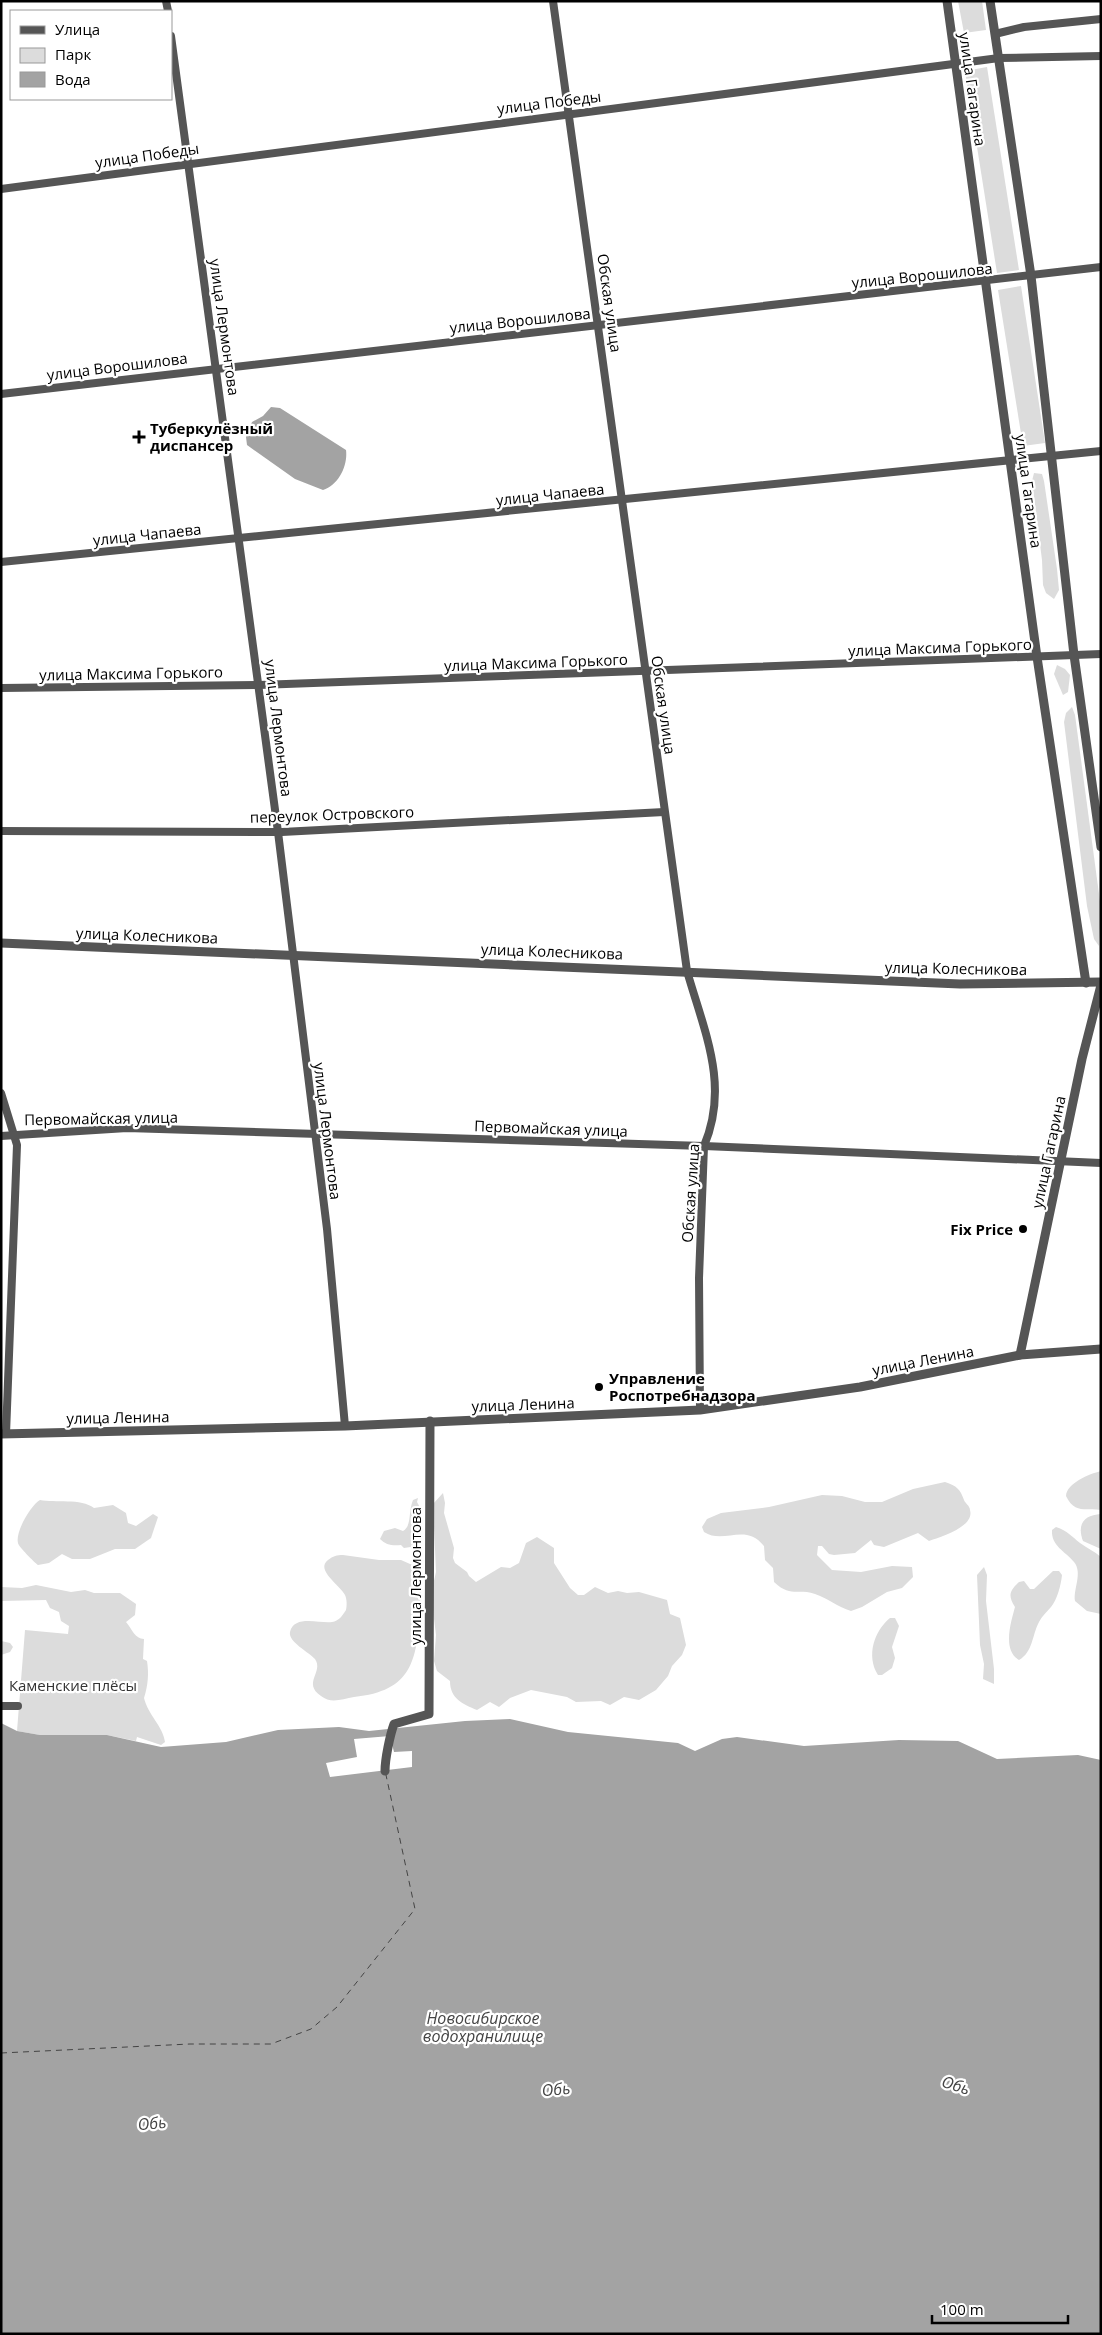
<svg xmlns="http://www.w3.org/2000/svg" width="1102" height="2335" font-family="'Open Sans',sans-serif">
<rect width="100%" height="100%" fill="#fff"/>
<g fill="#dcdcdc">
<polygon points="958,1 982,1 986,30 964,33"/>
<polygon points="987,67 1019,270 997,273 965,71"/>
<polygon points="1021,286 1045,443 1023,446 998,290"/>
<polygon points="1034,473 1042,474 1044,481 1057,569 1059,590 1054,599 1046,593 1043,585 1042,560 1032,481"/>
<polygon points="1057,665 1065,669 1070,675 1068,692 1063,695 1054,674"/>
<polygon points="1072,707 1075,715 1101,909 1099,946 1094,939 1087,906 1064,722 1066,713"/>
<path d="M1101,1471V1510C1087,1507 1075,1515 1066,1496C1067,1483 1089,1474 1101,1471Z"/>
<path d="M945,1482C957,1486 960,1489 964,1500C965,1503 970,1506 970,1510C975,1527 940,1537 929,1541L918,1533L884,1547L874,1545L871,1540L855,1553L834,1555L829,1554L822,1546H818L817,1555L832,1570L861,1572L892,1566L912,1567L913,1577L902,1588L887,1592L862,1607L851,1611C838,1607 827,1598 815,1594C797,1588 791,1598 774,1582L773,1568L765,1560L764,1546C745,1522 724,1545 704,1532L702,1527L707,1519L721,1513L769,1507L822,1495L842,1496L865,1502H882L913,1489Z"/>
<path d="M443,1493L445,1503L444,1513L454,1548L453,1558L455,1563L467,1572L469,1576L476,1582L501,1567L510,1568L519,1563L526,1543L537,1537L554,1548V1563L570,1588L578,1595H584L595,1587L608,1593L618,1591L627,1593L639,1592L667,1600L670,1614L680,1618L686,1645L682,1655L672,1666L668,1676L656,1690L639,1700L624,1697L610,1705L601,1701L576,1702L567,1697L531,1690L510,1698L499,1707L490,1702L477,1710C463,1704 450,1699 450,1681L437,1671L434,1661L436,1635L431,1594L436,1572L433,1504Z"/>
<path d="M418,1498L417,1502C425,1514 421,1532 417,1546L404,1548L401,1545C392,1546 386,1545 380,1539L384,1531L395,1528L403,1531C412,1526 408,1512 413,1500Z"/>
<path d="M40,1500C55,1503 81,1498 94,1508L113,1505L126,1513L128,1523L136,1526L153,1514L158,1517L151,1538L135,1549H115L90,1559H72L62,1554L49,1563L38,1565C35,1563 18,1546 18,1543C15,1532 31,1505 40,1500Z"/>
<path d="M1101,1514V1549L1083,1541C1077,1525 1083,1515 1101,1514Z"/>
<path d="M1056,1527C1068,1531 1071,1536 1080,1543C1087,1548 1094,1551 1101,1557V1614L1087,1611L1075,1601C1073,1589 1083,1573 1074,1562C1065,1551 1051,1546 1052,1530Z"/>
<path d="M343,1555L379,1560H401L419,1568C423,1580 420,1596 420,1609C417,1661 412,1691 354,1697C342,1699 331,1704 321,1696C302,1683 324,1672 315,1659C309,1652 288,1642 290,1632C294,1614 321,1624 332,1622C339,1621 342,1616 346,1610C347,1606 347,1599 345,1595C340,1585 315,1570 328,1560C333,1556 337,1555 343,1555Z"/>
<polygon points="984,1567 987,1575 986,1601 994,1669 994,1684 983,1679 984,1664 980,1645 977,1575"/>
<path d="M1053,1571H1059L1062,1575C1061,1585 1057,1600 1051,1607C1046,1613 1042,1616 1039,1622C1032,1635 1033,1652 1019,1660C1002,1650 1011,1622 1015,1607C1008,1596 1009,1591 1019,1582L1024,1581L1030,1589H1034Z"/>
<path d="M36,1585L71,1592L85,1590L94,1593H120L136,1604L135,1615L126,1622C132,1629 135,1639 144,1639L143,1659L147,1661C149,1674 148,1685 144,1698C148,1715 163,1726 165,1742L161,1745L137,1737L136,1741L107,1735H40L17,1731L25,1630L68,1634L69,1626L61,1621L59,1612L50,1608L46,1600L1,1601V1587L22,1588Z"/>
<path d="M890,1618H895L899,1626L892,1647L895,1658L892,1668L882,1675H878C866,1656 874,1631 890,1618Z"/>
<polygon points="1,1641 10,1643 13,1647 10,1652 1,1655"/>
</g>
<g fill="#a3a3a3">
<path d="M271,407L280,408L346,450C348,465 339,485 323,490L295,479L247,445L246,437L252,422L263,416Z"/>
<polygon points="510,1719 568,1732 678,1743 695,1751 722,1739 737,1737 804,1746 899,1740 958,1741 997,1759 1078,1755 1101,1760 1101,2334 1,2334 1,1723 17,1731 40,1735 107,1735 161,1747 226,1742 278,1730 339,1727 369,1731 465,1721"/>
</g>
<polygon fill="#fff" points="390,1736 394,1752 412,1751 412,1767 330,1777 326,1763 357,1757 354,1739"/>
<g fill="none" stroke-linecap="round" stroke-linejoin="round">
<polyline stroke="#444" stroke-width="1" stroke-dasharray="6 5" stroke-linecap="butt" points="1,2053 190,2044 271,2044 311,2029 337,2007 415,1909 386,1775"/>
<g stroke="#555" stroke-width="8">
<polyline points="166,1 168,11"/>
<path d="M553,1L687,971C704,1031 730,1085 704,1146L699,1278L700,1410"/>
<polyline points="995,34 1024,27 1101,19"/>
<polyline points="171,36 278,832 327,1229 345,1426"/>
<polyline points="1,189 999,58 1101,56"/>
<polyline points="1,394 1101,267"/>
<polyline points="1,562 1101,451"/>
<polyline points="1,688 259,685 1101,654"/>
<polyline points="1,831 282,832 664,812"/>
<polyline points="1,1093 17,1145 6,1434"/>
<polyline points="1,1136 127,1128 704,1146 1101,1163"/>
<polyline points="1,1706 18,1706"/>
</g>
<g stroke="#555" stroke-width="9">
<polyline points="947,1 1037,657 1086,983"/>
<polyline points="990,1 1031,276 1074,655 1101,847"/>
<polyline points="1,943 960,984 1101,982"/>
<polyline points="1020,1355 1082,1059 1101,985"/>
<polyline points="1,1434 345,1426 700,1410 860,1387 1020,1355 1101,1349"/>
<path d="M385,1771C385,1759 390,1735 394,1724L429,1714L430,1421"/>
</g>
</g>
<g fill="#000" stroke="#fff" stroke-width="2">
<path d="M136.5 429.5h5v5h5v5h-5v5h-5v-5h-5v-5h5z"/>
<circle cx="1023" cy="1229" r="5"/>
<circle cx="599" cy="1387" r="5"/>
</g>
<g text-anchor="middle" dominant-baseline="central" stroke-width="4.5" stroke-linejoin="round" paint-order="stroke">
<g font-size="15" fill="#000" stroke="#fff">
<text transform="translate(973 89) rotate(82)">улица Гагарина</text>
<text transform="translate(549 102) rotate(-7)">улица Победы</text>
<text transform="translate(147 155) rotate(-8)">улица Победы</text>
<text transform="translate(922 275) rotate(-6)">улица Ворошилова</text>
<text transform="translate(610 303) rotate(82)">Обская улица</text>
<text transform="translate(520 320) rotate(-6)">улица Ворошилова</text>
<text transform="translate(225 327) rotate(82)">улица Лермонтова</text>
<text transform="translate(117 366) rotate(-7)">улица Ворошилова</text>
<text transform="translate(1029 491) rotate(82)">улица Гагарина</text>
<text transform="translate(550 494) rotate(-6)">улица Чапаева</text>
<text transform="translate(147 534) rotate(-6)">улица Чапаева</text>
<text transform="translate(940 647) rotate(-2)">улица Максима Горького</text>
<text transform="translate(536 662) rotate(-2)">улица Максима Горького</text>
<text transform="translate(131 673) rotate(-1)">улица Максима Горького</text>
<text transform="translate(664 705) rotate(82)">Обская улица</text>
<text transform="translate(279 728) rotate(83)">улица Лермонтова</text>
<text transform="translate(332 814) rotate(-2)">переулок Островского</text>
<text transform="translate(147 935) rotate(2)">улица Колесникова</text>
<text transform="translate(552 951) rotate(2)">улица Колесникова</text>
<text transform="translate(956 968) rotate(1)">улица Колесникова</text>
<text transform="translate(101 1118) rotate(-1)">Первомайская улица</text>
<text transform="translate(551 1128) rotate(2)">Первомайская улица</text>
<text transform="translate(328 1131) rotate(83)">улица Лермонтова</text>
<text transform="translate(1048 1152) rotate(-78)">улица Гагарина</text>
<text transform="translate(690 1193) rotate(-86)">Обская улица</text>
<text transform="translate(923 1360) rotate(-11)">улица Ленина</text>
<text transform="translate(523 1404) rotate(-2)">улица Ленина</text>
<text transform="translate(118 1417) rotate(-1)">улица Ленина</text>
<text transform="translate(415 1576) rotate(-90)">улица Лермонтова</text>
</g>
<g font-size="15" font-weight="bold" fill="#000" stroke="#fff" text-anchor="start">
<text x="150" y="428">Туберкулёзный<tspan x="150" dy="17">диспансер</tspan></text>
<text x="1013" y="1229" text-anchor="end">Fix Price</text>
<text x="609" y="1378">Управление<tspan x="609" dy="17">Роспотребнадзора</tspan></text>
</g>
<g font-size="15" fill="#333" stroke="#fff">
<text x="73" y="1685">Каменские плёсы</text>
</g>
<g font-size="16" font-style="italic" fill="#444" stroke="#fff">
<text x="483" y="2018">Новосибирское<tspan x="483" dy="18">водохранилище</tspan></text>
<text transform="translate(956 2085) rotate(18)">Обь</text>
<text transform="translate(556 2089) rotate(-5)">Обь</text>
<text transform="translate(152 2123) rotate(-5)">Обь</text>
</g>
</g>
<rect width="1102" height="2335" fill="none" stroke="#000000" stroke-width="5"/>
<rect x="10" y="10" width="162" height="90" fill="#ffffff" stroke="#999999"/>
<rect x="20" y="26" width="25" height="8" fill="#555555" stroke="#999999"/>
<text x="55" y="35" font-size="15" fill="#000000">Улица</text>
<rect x="20" y="48" width="25" height="15" fill="#dcdcdc" stroke="#999999"/>
<text x="55" y="60" font-size="15" fill="#000000">Парк</text>
<rect x="20" y="72" width="25" height="15" fill="#a3a3a3" stroke="#999999"/>
<text x="55" y="85" font-size="15" fill="#000000">Вода</text>
<path d="M932 2315v8h136v-8" fill="none" stroke="#000000" stroke-width="2.5"/>
<text x="940" y="2315" font-size="15" fill="#000000" stroke="#ffffff" stroke-width="4" paint-order="stroke">100 m</text>
</svg>
